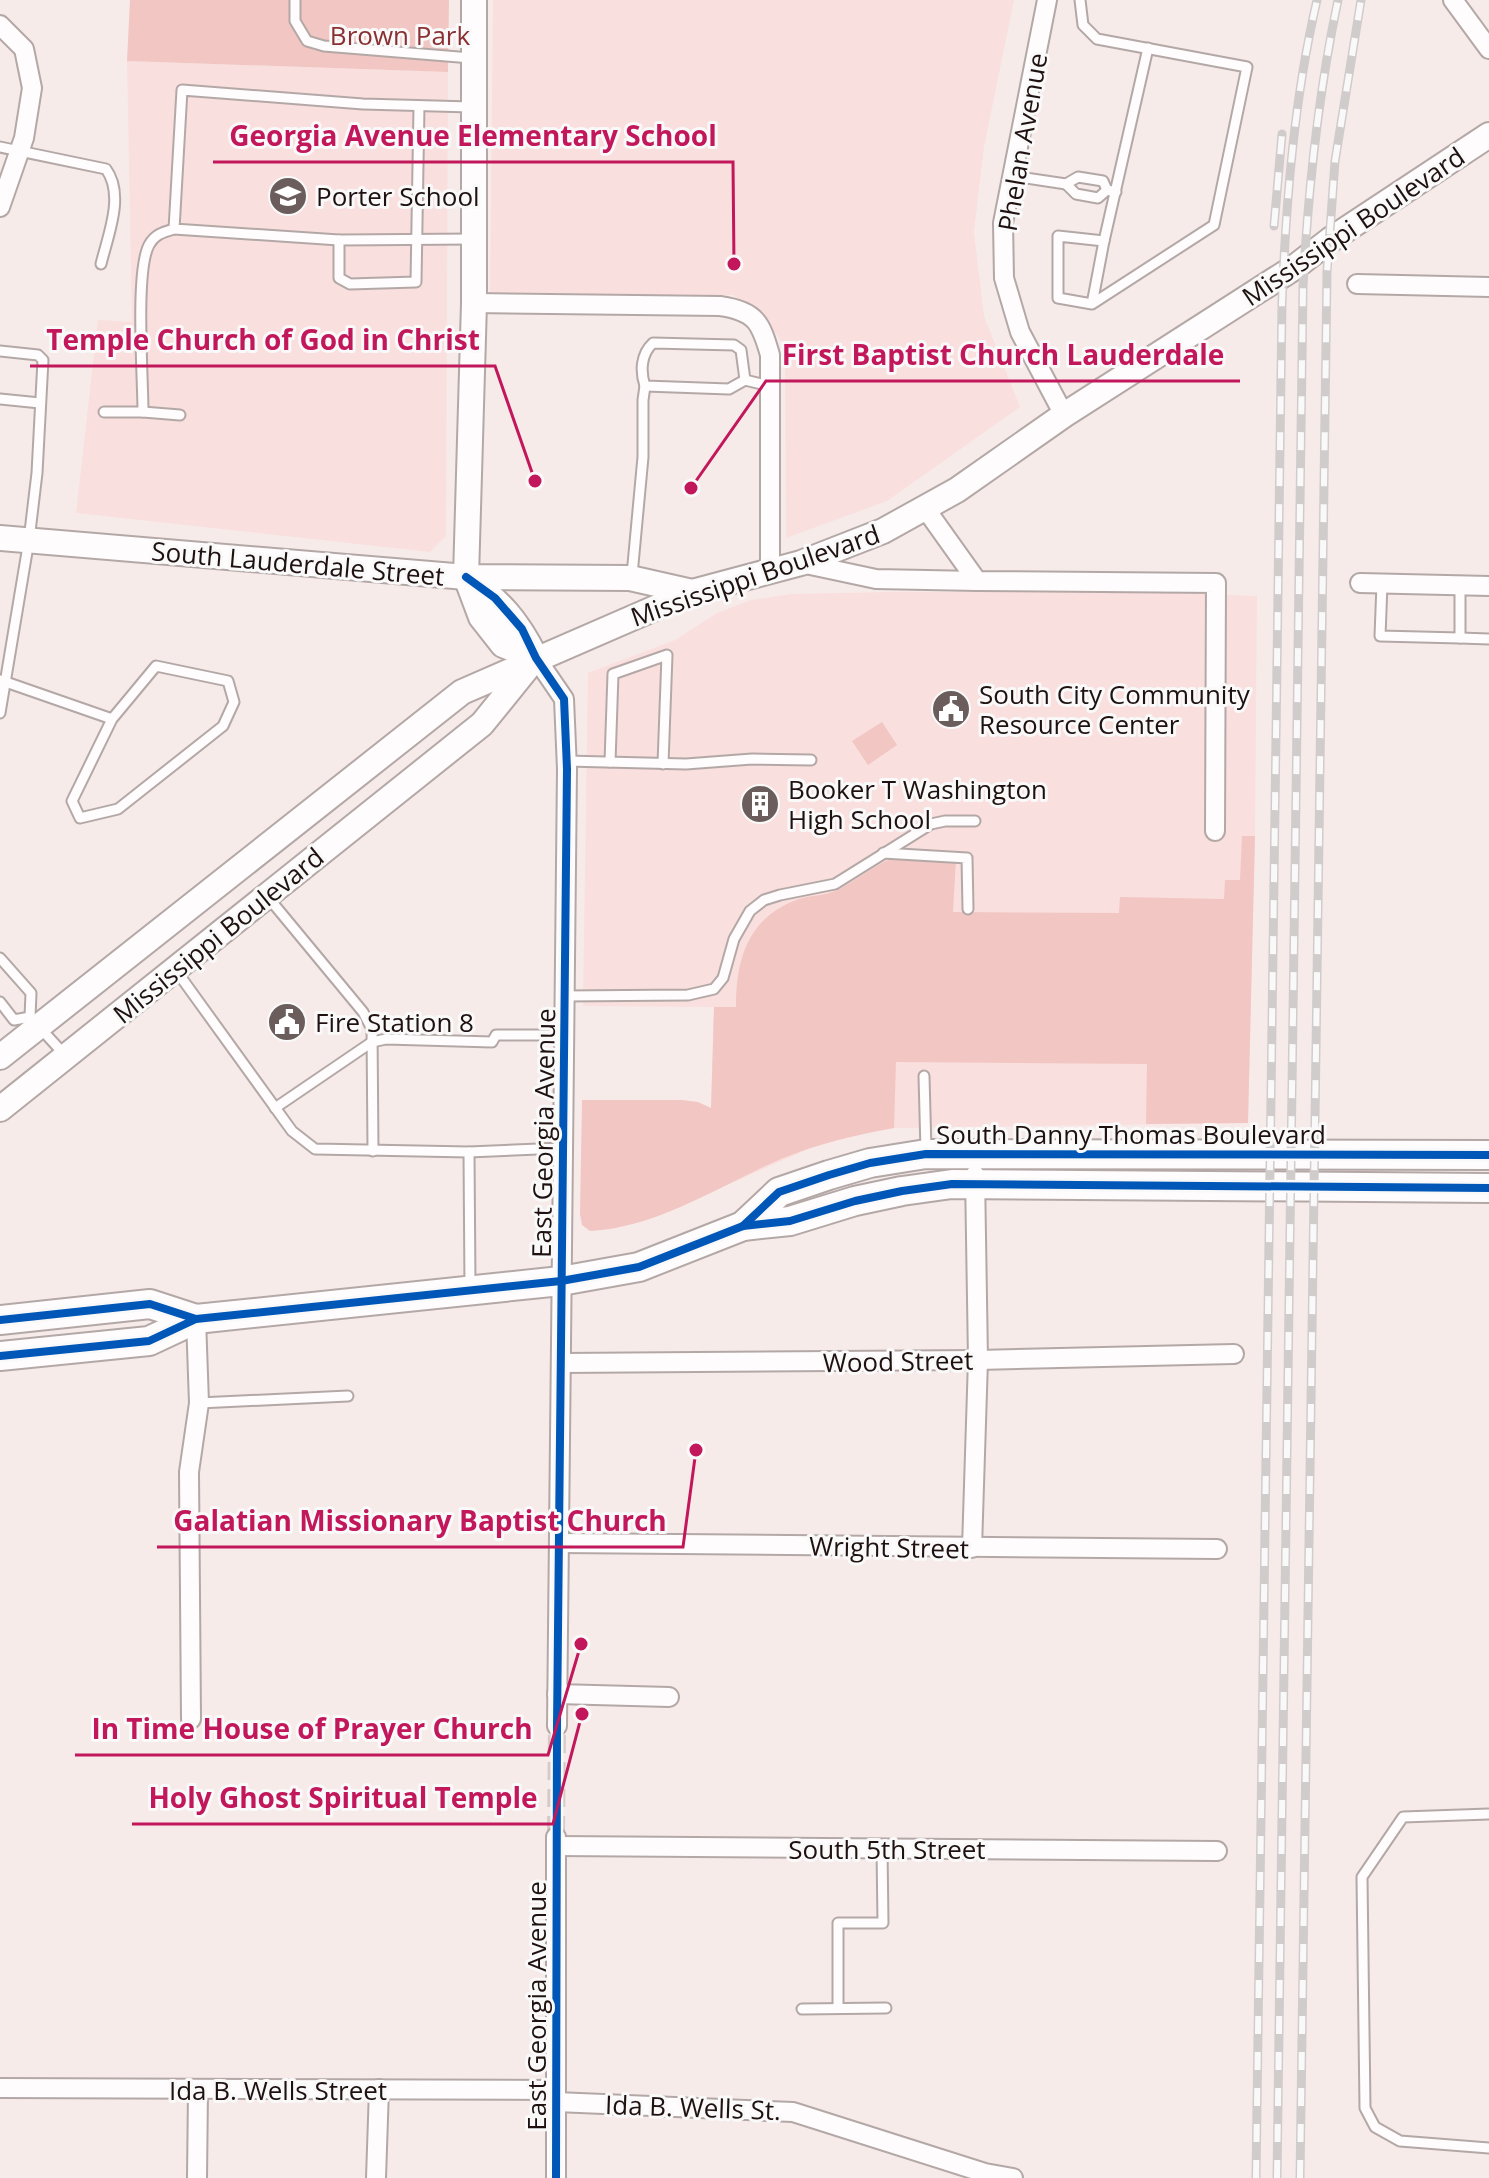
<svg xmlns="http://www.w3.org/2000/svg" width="1489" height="2178" font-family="'Open Sans',sans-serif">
<rect width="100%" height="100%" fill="#f7ebea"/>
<g fill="#f9dfdd">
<polygon points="493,0 1014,0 984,147 974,232 984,316 1020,407 887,501 786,538 785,346 763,316 733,295 490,295"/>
<polygon points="127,61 448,72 446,536 430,552 76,513 98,320 132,322"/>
<polygon points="891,592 1158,592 1257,596 1255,836 1248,1123 894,1128 860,1134 813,1147 709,1193 714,1007 583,1006 588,673 675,640 717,613 751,600 792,594"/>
</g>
<g fill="#f2c6c3">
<polygon points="130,0 449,0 448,72 127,61"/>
<polygon points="882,722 897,745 868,765 852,741"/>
<path d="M1242,836H1255L1248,1123L1146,1124L1147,1064L896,1062L894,1128C855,1135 817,1144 781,1159C718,1186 659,1227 590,1231L582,1225L580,1214L582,1100H682L698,1102L711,1108L714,1007H736C736,958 748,917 799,899C811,895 824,896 835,891C852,884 880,861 894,858C910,854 938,859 956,859L953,912L1119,913L1120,897L1224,899L1225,880H1240Z"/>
</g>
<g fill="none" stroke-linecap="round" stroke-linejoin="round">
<polyline stroke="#d6cac9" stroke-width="18" stroke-dasharray="18 9" stroke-linecap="butt" points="556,1834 557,1726"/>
<defs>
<g id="lane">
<polyline points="295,0 295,21 307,41 324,46 471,58"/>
<polyline points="1080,0 1083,25 1097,39 1247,67 1214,225 1092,304 1058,298 1058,236 1104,241 1092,304"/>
<polyline points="471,107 363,104 182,90 174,229 339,240 474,239"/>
<path d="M0,147L106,169C125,195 108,235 101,264"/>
<polyline points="1013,176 1066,184 1078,177 1103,181 1107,190 1116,192"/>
<polyline points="1066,184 1076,194 1098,198 1107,190"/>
<polyline points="339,240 339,278 350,284 416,282 419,106"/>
<polyline points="1104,241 1148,48"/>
<polyline points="0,351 38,355 43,360 37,473 29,540 0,713"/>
<path d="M745,380L741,350L734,345L653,343C641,354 640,371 645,386L729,389L745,380L770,386"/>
<polyline points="0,399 40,403"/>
<path d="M104,412H143C143,377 135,271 149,245C155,234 164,232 174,229"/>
<polyline points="143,412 180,415"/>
<polyline points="632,575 643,457 643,400 645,386"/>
<polyline points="1382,584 1380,636 1460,638 1460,586"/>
<polyline points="1460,638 1489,639"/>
<polyline points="0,680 112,719 72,801 80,818 118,809 223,726 234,702 228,681 156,666 112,719"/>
<polyline points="566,761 686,764 752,759 811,760"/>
<polyline points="610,762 613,674 667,655 663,764"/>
<polyline points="883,853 967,858 968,909"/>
<polyline points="267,896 363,1012 372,1029 373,1151"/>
<polyline points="0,958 31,993 30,1017 64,1054"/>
<polyline points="175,969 292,1131 315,1149 469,1152 562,1148"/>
<polyline points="564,996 688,995 714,989 723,978 734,939 750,911 764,900 780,895 835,884 931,824 945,821 975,821"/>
<polyline points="0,1002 14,1020 30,1017"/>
<polyline points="924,1076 926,1151"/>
<polyline points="275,1108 372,1042 386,1039 492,1042 496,1035 564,1035"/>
<polyline points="469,1152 470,1287"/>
<polyline points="199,1403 348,1396"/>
<polyline points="1489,1814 1403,1817 1362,1877 1365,2108 1375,2127 1400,2141 1489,2148"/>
<polyline points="838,2008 838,1923 883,1923 882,1849"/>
<polyline points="802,2009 886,2008"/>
</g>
<g id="street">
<polyline points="1047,0 1003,223 1004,278 1020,332 1064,415"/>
<polyline points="1453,0 1489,49"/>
<polyline points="0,25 24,49 32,88 24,138 0,207"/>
<polyline points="1357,284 1489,287"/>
<path d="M474,303L720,306C756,311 761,323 770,355V572"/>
<polyline points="925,508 977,581 1216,583 1215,831"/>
<polyline points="801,563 876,579 977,581"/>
<polyline points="1360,583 1489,586"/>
<polyline points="536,658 564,699 567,769 557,1726"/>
<polyline points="562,1363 978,1360 1234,1354"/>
<polyline points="560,1543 1217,1549"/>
<polyline points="972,1548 978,1360 975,1175"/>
<polyline points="557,1694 669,1697"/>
<polyline points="191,1719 189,1472 199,1403 196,1319"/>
<polyline points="556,1846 1217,1851"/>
<polyline points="0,2088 556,2090"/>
<polyline points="556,2102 793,2112 985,2173 1013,2178"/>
<polyline points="197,2178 198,2091"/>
<polyline points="376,2178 379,2089"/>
<polyline points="556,2178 556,1837"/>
</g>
<g id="secondary">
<polyline points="474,0 474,303 466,577 481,617 503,645 536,658"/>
<polyline points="0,538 466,577 630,578 692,592"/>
<path d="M466,577C500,601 517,620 536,658"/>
<polyline points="0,1057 462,692 692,592 801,563 883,531 957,490 1064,415 1295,267 1330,240 1489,135"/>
<polyline points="0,1109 482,724 533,661"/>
</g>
<g id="primary">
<polyline points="743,1226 779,1192 829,1175 870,1163 926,1154 1489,1155"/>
<polyline points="0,1320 150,1304 196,1319"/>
<polyline points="0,1356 149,1341 196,1319 561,1281 639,1267 743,1226 790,1221 855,1201 902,1191 952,1184 1489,1188"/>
</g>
</defs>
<use href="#lane" stroke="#b4a8a7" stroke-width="13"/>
<use href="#street" stroke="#b4a8a7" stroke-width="22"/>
<use href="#secondary" stroke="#b4a8a7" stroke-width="28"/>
<use href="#primary" stroke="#b4a8a7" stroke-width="32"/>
<use href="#lane" stroke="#fefcfc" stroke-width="9"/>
<use href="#street" stroke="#fefcfc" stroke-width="18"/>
<use href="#secondary" stroke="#fefcfc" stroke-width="24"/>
<use href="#primary" stroke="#fefcfc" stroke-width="28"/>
<defs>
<g id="rail">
<polyline points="1274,226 1282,134"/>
<path d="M1256,2178L1282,303C1286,201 1294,99 1317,0"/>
<path d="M1277,2178L1303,287C1308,190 1318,95 1338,0"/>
<polyline points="1300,2178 1327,272 1335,161 1361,0"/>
</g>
</defs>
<use href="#rail" stroke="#d1cccc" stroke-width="9"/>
<use href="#rail" stroke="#f9f9f9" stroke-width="6" stroke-dasharray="18" stroke-linecap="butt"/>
<defs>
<g id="cycleway">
<polyline points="466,577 495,598 522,629 536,658 564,699 567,769 557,1726 556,2178"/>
<polyline points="743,1226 779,1192 829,1175 870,1163 926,1154 1489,1155"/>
<polyline points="0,1320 150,1304 196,1319"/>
<polyline points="0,1356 149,1341 196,1319 561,1281 639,1267 743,1226 790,1221 855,1201 902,1191 952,1184 1489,1188"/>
</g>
</defs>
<use href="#cycleway" stroke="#f9f9f9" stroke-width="13"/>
<use href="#cycleway" stroke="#0057b8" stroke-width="8"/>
</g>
<defs>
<symbol id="school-disc" viewBox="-11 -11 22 22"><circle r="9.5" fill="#6a5d5c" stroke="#f9f9f9"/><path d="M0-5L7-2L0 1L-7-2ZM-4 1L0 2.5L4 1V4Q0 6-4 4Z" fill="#fff"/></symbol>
<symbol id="civic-disc" viewBox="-11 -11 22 22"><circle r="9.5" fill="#6a5d5c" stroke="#f9f9f9"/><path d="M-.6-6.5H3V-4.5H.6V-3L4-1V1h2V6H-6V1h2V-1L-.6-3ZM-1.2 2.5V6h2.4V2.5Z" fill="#fff"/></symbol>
<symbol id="building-disc" viewBox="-11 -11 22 22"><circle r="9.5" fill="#6a5d5c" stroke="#f9f9f9"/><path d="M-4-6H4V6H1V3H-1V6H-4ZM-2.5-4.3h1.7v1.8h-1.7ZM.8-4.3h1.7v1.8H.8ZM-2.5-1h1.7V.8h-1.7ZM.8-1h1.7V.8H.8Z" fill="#fff"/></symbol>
</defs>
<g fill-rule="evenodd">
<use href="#school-disc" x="266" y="174" width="44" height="44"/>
<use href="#civic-disc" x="929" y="687" width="44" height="44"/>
<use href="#building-disc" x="738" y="782" width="44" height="44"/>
<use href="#civic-disc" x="265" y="1000" width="44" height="44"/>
</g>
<g text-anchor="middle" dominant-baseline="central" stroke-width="6" stroke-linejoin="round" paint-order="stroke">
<g font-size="26" fill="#8b3032" stroke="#f9f9f9">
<text x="400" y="35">Brown Park</text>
</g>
<g font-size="26" fill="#1e1110" stroke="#f9f9f9">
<text transform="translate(1022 142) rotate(-80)">Phelan Avenue</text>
<text transform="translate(1353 226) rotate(-34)">Mississippi Boulevard</text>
<text transform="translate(298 563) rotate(5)">South Lauderdale Street</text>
<text transform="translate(755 575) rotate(-19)">Mississippi Boulevard</text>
<text transform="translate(218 935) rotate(-39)">Mississippi Boulevard</text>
<text transform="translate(543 1133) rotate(-89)">East Georgia Avenue</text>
<text x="1131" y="1134">South Danny Thomas Boulevard</text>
<text transform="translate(898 1361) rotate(-1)">Wood Street</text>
<text transform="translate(889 1547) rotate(1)">Wright Street</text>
<text x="887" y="1849">South 5th Street</text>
<text transform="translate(536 2006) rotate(-90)">East Georgia Avenue</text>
<text x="278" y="2090">Ida B. Wells Street</text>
<text transform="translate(693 2107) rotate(2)">Ida B. Wells St.</text>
</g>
<g font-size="26" fill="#1e1110" stroke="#f9f9f9" text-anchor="start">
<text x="316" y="196">Porter School</text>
<text x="979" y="694">South City Community<tspan x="979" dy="30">Resource Center</tspan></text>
<text x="788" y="789">Booker T Washington<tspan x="788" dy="30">High School</tspan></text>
<text x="315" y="1022">Fire Station 8</text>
</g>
</g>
<path fill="none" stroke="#c2185b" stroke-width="3" d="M734 264L733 162H213M535 481L495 366H30M691 488L766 381H1240M696 1450L683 1547H157M581 1644L548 1755H75M582 1714L553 1824H132"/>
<g fill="#c2185b" stroke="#f9f9f9" stroke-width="3">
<circle cx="734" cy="264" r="8"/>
<circle cx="535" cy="481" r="8"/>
<circle cx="691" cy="488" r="8"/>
<circle cx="696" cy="1450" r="8"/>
<circle cx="581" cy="1644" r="8"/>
<circle cx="582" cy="1714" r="8"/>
</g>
<g font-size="28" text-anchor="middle" font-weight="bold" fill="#c2185b" stroke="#f9f9f9" stroke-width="6" stroke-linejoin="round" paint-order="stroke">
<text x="473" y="146">Georgia Avenue Elementary School</text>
<text x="263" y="350">Temple Church of God in Christ</text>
<text x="1003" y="365">First Baptist Church Lauderdale</text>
<text x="420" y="1531">Galatian Missionary Baptist Church</text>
<text x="312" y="1739">In Time House of Prayer Church</text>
<text x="343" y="1808">Holy Ghost Spiritual Temple</text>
</g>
</svg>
